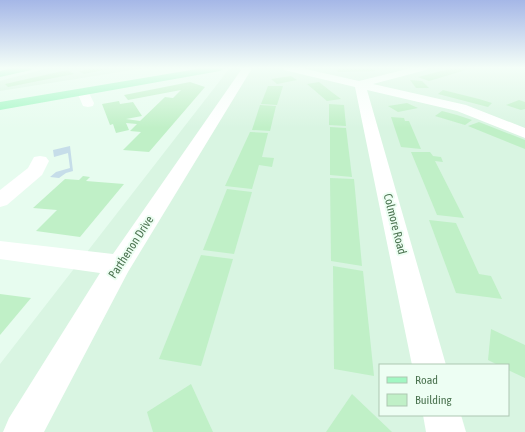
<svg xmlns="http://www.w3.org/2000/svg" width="525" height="432" font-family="'Asap Condensed',sans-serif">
<rect width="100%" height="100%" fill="#e7fcef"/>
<g fill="#d9f5e2" fill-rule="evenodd">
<polygon points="48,68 145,68 0,91 0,81"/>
<path d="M235,68H525V432H0V364L229,69ZM380,365H508V415H380Z"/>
</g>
<polygon fill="#c6dde9" points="70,146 73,171 66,173 59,178 50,177 56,172 70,168 68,153 54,157 53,150"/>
<g fill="#c0f0c7">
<polygon points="94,68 113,68 84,74 79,71"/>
<polygon points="335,68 372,68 376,71 338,72"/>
<polygon points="453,68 466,70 429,81 418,77"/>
<polygon points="67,70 74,74 8,87 5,84"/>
<polygon points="291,76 297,80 277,84 271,79"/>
<polygon points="410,80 422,81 429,88 416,88"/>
<polygon points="190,82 205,87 149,152 123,150 141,132 130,131 137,124 126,123 129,130 116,133 113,124 110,125 102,104 119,101 120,104 133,102 142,116 126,119 140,121 165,97 173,98 181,90 128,100 124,95"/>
<polygon points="319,82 329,90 341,99 327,101 307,84"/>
<polygon points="268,86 283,86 277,105 261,104"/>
<polygon points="443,90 479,99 492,103 488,107 438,94"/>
<polygon points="519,100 525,102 525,109 521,110 506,105"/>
<polygon points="407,103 418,108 398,112 388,106"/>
<polygon points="329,104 344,105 346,126 329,125"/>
<polygon points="260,105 276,106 270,131 252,130"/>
<polygon points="442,111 457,115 472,120 465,125 435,116"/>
<polygon points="391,117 404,118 405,121 409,121 421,149 401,147"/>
<polygon points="479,122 525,140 525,149 468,126"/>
<polygon points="330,127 346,128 352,177 330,175"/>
<polygon points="250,132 268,133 262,157 274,158 272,167 259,165 252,189 225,186"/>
<polygon points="411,152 430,152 433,156 441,157 443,162 435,161 464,218 437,215"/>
<polygon points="83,176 90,177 86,181 124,184 80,237 36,231 57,210 33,208 65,179 79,180"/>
<polygon points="330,178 354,179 362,266 331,261"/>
<polygon points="227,189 252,192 234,254 203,250"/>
<polygon points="429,220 456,223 479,274 491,276 502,299 456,293"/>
<polygon points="201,255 233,259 201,366 159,359"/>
<polygon points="333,266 363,271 374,376 334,369"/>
<polygon points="0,294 31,298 0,335"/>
<polygon points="491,329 525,345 525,378 508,370 508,365 498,365 488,360"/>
<polygon points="191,384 213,432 153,432 147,412"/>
<polygon points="352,394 392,432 326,432"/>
</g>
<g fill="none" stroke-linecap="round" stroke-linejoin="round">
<g fill="#fff" fill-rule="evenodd">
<polygon points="239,68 250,68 251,70 128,272 44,432 3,432 9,418 100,273 0,259 0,241 113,254 241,70"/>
<polygon points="283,68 301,68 359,81 411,68 427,68 426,70 373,84 466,105 525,128 525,138 457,111 367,90 446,365 412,365 355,87 284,70"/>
<polygon points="83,88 87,89 94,103 93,106 88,107 83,106 77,92"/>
<polygon points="40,156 46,157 49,161 42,175 7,205 0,207 0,190 28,168 34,157"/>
<polygon points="423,415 461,415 466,432 426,432"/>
</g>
<g fill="#a2f7c3" fill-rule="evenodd">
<polygon points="14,68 32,68 31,70 0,77 0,71"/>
<polygon points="203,68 225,68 220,71 0,110 0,102"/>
</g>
</g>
<linearGradient id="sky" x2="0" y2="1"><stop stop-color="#a5b7e7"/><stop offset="0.53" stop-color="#f4fef8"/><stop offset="1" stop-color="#f4fef8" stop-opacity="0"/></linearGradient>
<rect width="525" height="128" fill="url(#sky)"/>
<g text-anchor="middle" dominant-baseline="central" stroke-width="4" stroke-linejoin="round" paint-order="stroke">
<g font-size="12" fill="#4c7451" stroke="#edfef3">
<text transform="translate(395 224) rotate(76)">Colmore Road</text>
<text transform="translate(131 247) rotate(-57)">Parthenon Drive</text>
</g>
</g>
<rect x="379" y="364" width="130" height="52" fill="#edfef3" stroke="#adc7b2"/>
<rect x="387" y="377" width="20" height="6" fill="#a2f7c3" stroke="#adc7b2"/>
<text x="415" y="384" font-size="12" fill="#4c7451">Road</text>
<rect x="387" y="394" width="20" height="12" fill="#c0f0c7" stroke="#adc7b2"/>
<text x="415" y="404" font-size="12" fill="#4c7451">Building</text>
</svg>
